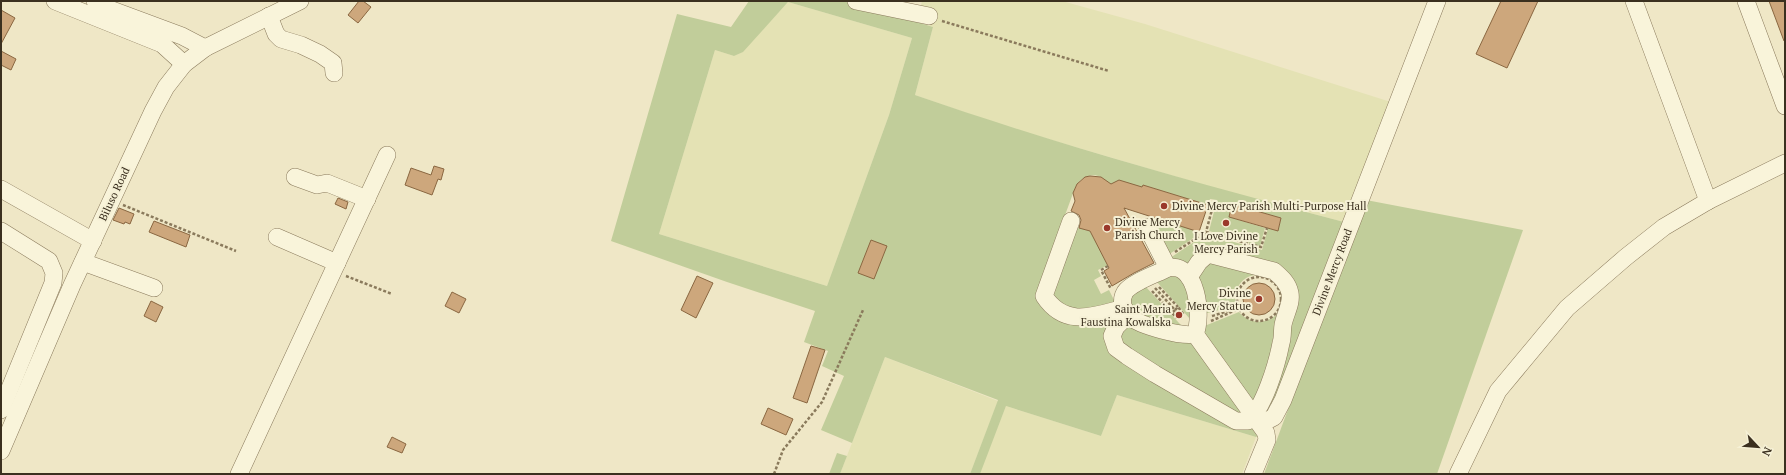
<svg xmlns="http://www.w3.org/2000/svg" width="1786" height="475" font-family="'PT Serif',serif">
<rect width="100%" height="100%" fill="#efe7c6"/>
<g fill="#e4e2b4">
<polygon points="922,1 1062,1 1145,24 1394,103 1344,222 1218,189 1001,125 915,95 933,27 917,22"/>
<polygon points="788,2 912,38 889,115 827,286 659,234 715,50 734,56 742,52"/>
<polygon points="885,357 998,401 970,474 840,474"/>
<polygon points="1117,395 1256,437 1242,474 979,474 1006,406 1101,436"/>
</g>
<g fill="#c1cd9a" fill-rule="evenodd">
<path d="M749,1H876L917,22L933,27L915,95C1056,144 1200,184 1344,222L1282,386L1264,417L1206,342L1202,327L1239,312C1260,336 1295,311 1279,287C1276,283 1275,280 1271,279C1266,277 1262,274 1256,275C1240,276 1233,292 1236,306L1203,314L1170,258L1206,234L1262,250L1268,228L1278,231L1281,218L1232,204L1229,217L1265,228L1260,246L1209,231L1217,200L1210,199L1208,205L1143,185L1142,187C1132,187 1120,188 1110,185C1107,184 1104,179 1101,177C1090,172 1079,179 1075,188L1036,294L1048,310L1119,313L1192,344L1262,434L1256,437L1117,395L1101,436L1006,406L980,474H970L998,400L885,357L852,443L821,430L844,376L822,366L828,351L804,342L815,311L727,282L611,241L677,14L731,27ZM788,2L912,38L889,115L827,286L659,234L715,50L734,56L743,52Z"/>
<polygon points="1366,200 1523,230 1437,474 1264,474"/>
<polygon points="1154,217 1199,232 1198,235 1168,255 1152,223"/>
<polygon points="1073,226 1090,231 1108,265 1098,270 1101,276 1094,280 1101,294 1109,290 1116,304 1077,313 1051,298"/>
<polygon points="1166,276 1182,277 1191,302 1190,319 1157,282"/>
<polygon points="1146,287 1179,323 1181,325 1177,326 1135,314 1129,298 1130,295"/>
<polygon points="837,453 847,456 840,474 829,474"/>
</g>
<g fill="#cda77c" stroke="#8a6741">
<polygon points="359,1 363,1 371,7 358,23 348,15"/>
<polygon points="1501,1 1538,1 1507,68 1476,54"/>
<polygon points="1769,1 1785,1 1785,41 1784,41"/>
<polygon points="1,10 15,18 1,44"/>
<polygon points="1,51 16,59 11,70 1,65"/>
<polygon points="434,166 444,169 441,180 438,179 432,195 405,185 411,168 431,175"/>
<polygon points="1090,176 1101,177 1111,184 1119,180 1142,187 1143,185 1208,205 1199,232 1124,208 1154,263 1134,273 1112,286 1104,271 1109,268 1090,231 1079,228 1081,220 1079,215 1071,211 1075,201 1073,193 1077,184 1085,177"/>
<polygon points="338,198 348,202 346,209 335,204"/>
<polygon points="1232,204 1281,218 1278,231 1229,217"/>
<polygon points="119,208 134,214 130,224 125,222 124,224 113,220"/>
<polygon points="154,221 190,235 186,247 149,232"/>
<polygon points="871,240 887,246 874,279 858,273"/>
<polygon points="697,276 713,283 696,318 681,310"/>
<circle cx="1259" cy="299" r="16"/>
<polygon points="452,292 466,299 459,313 445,306"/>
<polygon points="151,301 163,307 156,322 144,316"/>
<polygon points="811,346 825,350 807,403 793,398"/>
<polygon points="768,408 793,419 786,435 761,424"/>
<polygon points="392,437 406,444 402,453 387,447"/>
</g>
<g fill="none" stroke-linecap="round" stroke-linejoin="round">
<defs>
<g id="minor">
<polyline points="55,1 162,44 184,64"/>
<polyline points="95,1 104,7 182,36 205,48"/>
<polyline points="856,1 929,16"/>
<polyline points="1634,1 1708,201"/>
<polyline points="1746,1 1785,106"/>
<polyline points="269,16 276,34 281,39 301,45 320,54 333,63 334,73"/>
<polyline points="295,177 317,185 327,183 367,199"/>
<polyline points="1,189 93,241"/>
<path d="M1071,221L1044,296C1065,328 1094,316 1124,308"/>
<polyline points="1147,227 1168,268"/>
<polyline points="1,231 49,261 54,273 53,283 1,410"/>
<polyline points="277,237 337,263"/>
<polyline points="83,262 154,288"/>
<path d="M1168,268C1197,261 1203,316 1195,334C1182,337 1141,326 1130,317C1123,311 1120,300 1125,292C1132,282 1157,274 1168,268Z"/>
<path d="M1128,315L1116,327L1112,336L1116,348L1127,356L1155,374L1236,421H1248C1264,408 1277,364 1281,343C1283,337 1282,331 1283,325C1285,314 1292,304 1290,293C1288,283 1281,277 1274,271L1208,254L1199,262L1189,277"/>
<polyline points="1195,334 1266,433 1267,440 1253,474"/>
<polyline points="1261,424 1274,417 1283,400 1437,1"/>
<polyline points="1,451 72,285 153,111 166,87 184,64 205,48 300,1"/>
<polyline points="239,474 387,155"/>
<polyline points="1458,474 1498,391 1567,308 1626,257 1664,227 1708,201 1785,163"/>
</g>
</defs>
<use href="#minor" stroke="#8a7a5c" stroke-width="18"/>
<g stroke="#8a7a5c" stroke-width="2.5" stroke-dasharray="3 2" stroke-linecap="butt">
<polyline points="942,21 1109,71"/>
<polyline points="123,205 236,251"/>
<polyline points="1206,232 1261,247 1267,228"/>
<polyline points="1175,252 1206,232 1214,202"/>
<polyline points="1108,266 1101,270 1111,289"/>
<polyline points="346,276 392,294"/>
<circle cx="1259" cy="299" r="22"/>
<polyline points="1159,287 1178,307"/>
<polyline points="1155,288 1175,310"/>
<polyline points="1152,291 1172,313"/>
<polyline points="1175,310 1178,307 1184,315"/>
<polyline points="1175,310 1172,313 1177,318"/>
<polyline points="1212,316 1238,308"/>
<polyline points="1211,321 1245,306"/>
<polyline points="774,474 783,450 822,402 863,310"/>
</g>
<use href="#minor" stroke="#f9f4da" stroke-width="17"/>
</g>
<g fill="#9a382b" stroke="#f6f1d6" stroke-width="1.5">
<circle cx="1164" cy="206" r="4"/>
<circle cx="1226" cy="223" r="4"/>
<circle cx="1107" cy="228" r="4"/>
<circle cx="1259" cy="299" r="4"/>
<circle cx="1179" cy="315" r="4"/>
</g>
<g text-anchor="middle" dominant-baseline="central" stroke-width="4" stroke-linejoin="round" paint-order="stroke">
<g font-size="11" fill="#3b301f" stroke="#f6f1d6">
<text transform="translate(114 194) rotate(-65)">Biluso Road</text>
<text transform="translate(1332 272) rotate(-69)">Divine Mercy Road</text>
</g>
<g font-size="11" fill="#3b301f" stroke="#f6f1d6" text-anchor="start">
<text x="1172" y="206">Divine Mercy Parish Multi-Purpose Hall</text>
<text x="1115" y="222">Divine Mercy<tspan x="1115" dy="13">Parish Church</tspan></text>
<text x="1226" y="236" text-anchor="middle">I Love Divine<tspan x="1226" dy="13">Mercy Parish</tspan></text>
<text x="1251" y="293" text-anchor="end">Divine<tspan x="1251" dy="13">Mercy Statue</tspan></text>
<text x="1171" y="309" text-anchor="end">Saint Maria<tspan x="1171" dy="13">Faustina Kowalska</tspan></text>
</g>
</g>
<rect width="1786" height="475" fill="none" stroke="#3b301f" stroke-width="4"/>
<g transform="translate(1758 447) rotate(116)" stroke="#f6f1d6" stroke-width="3" paint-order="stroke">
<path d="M0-3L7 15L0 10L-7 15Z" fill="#3b301f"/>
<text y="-6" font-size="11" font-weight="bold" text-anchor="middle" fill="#3b301f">N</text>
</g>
</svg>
